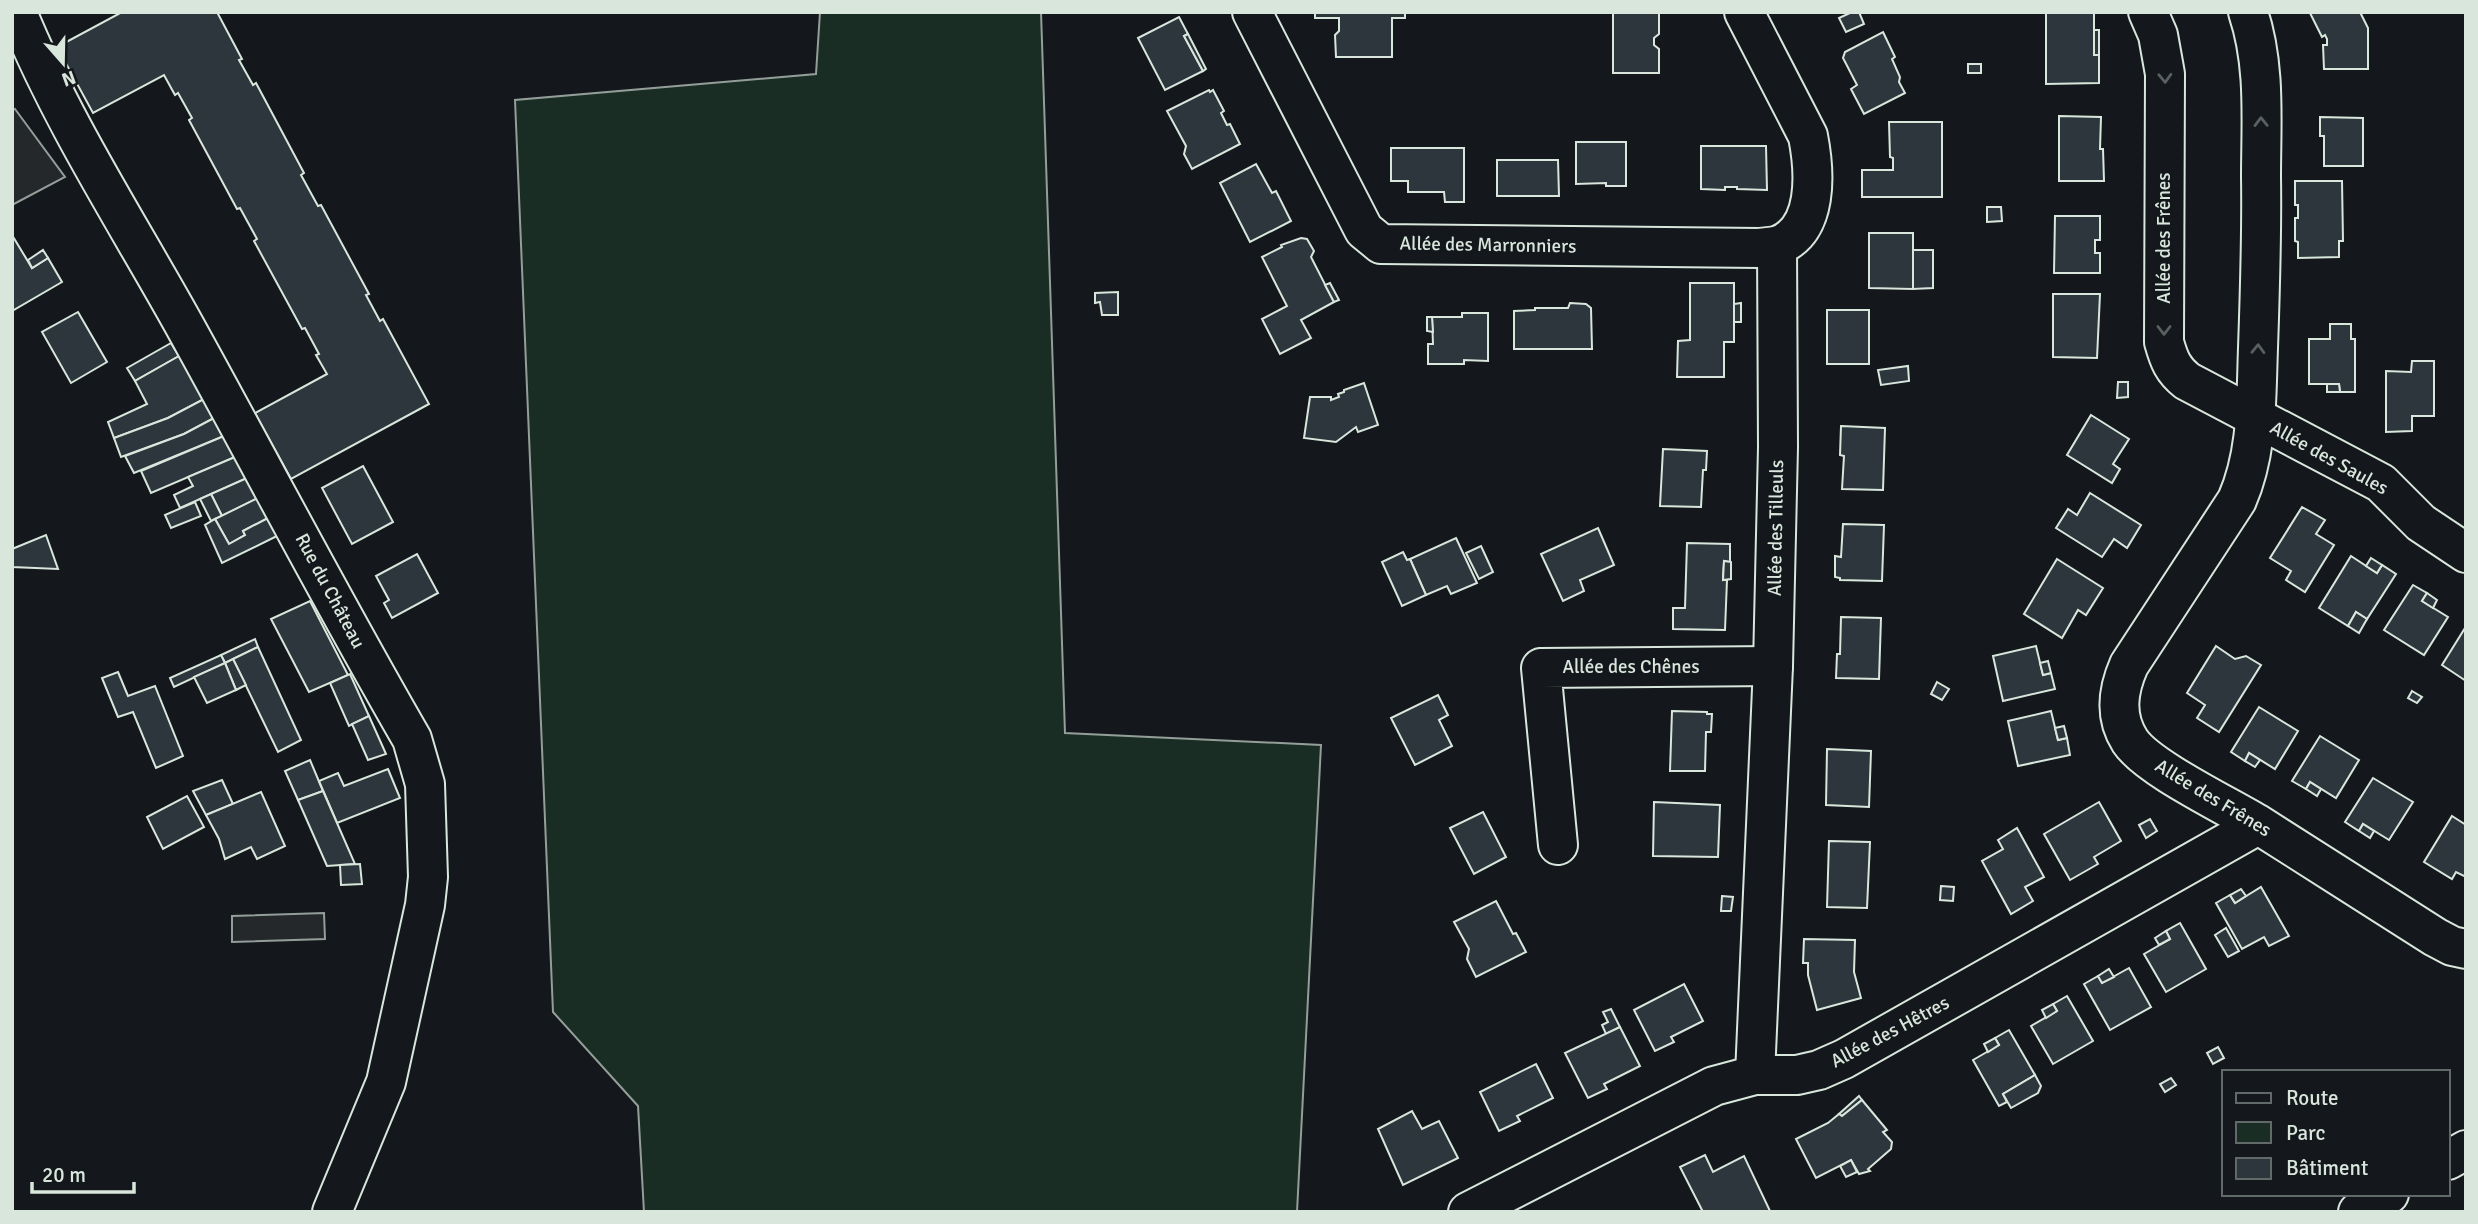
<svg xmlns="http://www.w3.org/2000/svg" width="2478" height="1224" font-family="Signika,sans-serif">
<rect width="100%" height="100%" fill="#14181c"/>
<polygon fill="#1a2d24" stroke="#939e99" stroke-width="2" points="820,12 1041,12 1065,733 1321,745 1297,1212 644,1212 638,1106 553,1012 515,100 816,74"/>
<g fill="#24282b" stroke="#939e99" stroke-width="2">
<polygon points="15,109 65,177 12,205 12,110"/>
<polygon points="324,913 325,939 232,942 232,916"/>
</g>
<g fill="#2c363c" stroke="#d8e6dc" stroke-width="2">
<polygon points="122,12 217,12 242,59 239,60 253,85 256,83 304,173 301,175 318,206 321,205 369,294 366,295 380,321 383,319 429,404 291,479 255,413 327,374 316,355 319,354 305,328 302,329 254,241 257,239 240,208 237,209 189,120 192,118 178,93 175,95 164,75 93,113 57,47"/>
<polygon points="1315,12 1405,12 1405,18 1392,18 1392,57 1336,57 1335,35 1339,31 1339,18 1315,18"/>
<polygon points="1613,12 1659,12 1659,34 1654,38 1654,45 1659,49 1659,73 1613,73"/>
<polygon points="1852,12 1859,12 1864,24 1846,32 1839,18"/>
<polygon points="2046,12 2094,12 2094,55 2099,55 2099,83 2046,84"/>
<polygon points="2360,12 2368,28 2368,69 2324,69 2323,45 2327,45 2327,39 2325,35 2322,37 2310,13"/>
<polygon points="1179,17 1188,34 1184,36 1203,71 1165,90 1138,38"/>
<rect x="2094" y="30" width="5" height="25"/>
<polygon points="1883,32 1895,57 1892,59 1900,77 1899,82 1905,93 1864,114 1851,89 1857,85 1843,58 1845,52"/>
<polygon points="1188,34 1206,69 1203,71 1184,36"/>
<rect x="1968" y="64" width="13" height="9"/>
<polygon points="1209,90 1210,92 1213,90 1224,111 1221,113 1227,125 1230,124 1240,144 1192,169 1184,154 1186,146 1167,111"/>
<polygon points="2059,116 2101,117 2100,149 2103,149 2104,181 2059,181"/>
<polygon points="2320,117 2363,118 2363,166 2324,166 2324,136 2320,136"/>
<polygon points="1889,122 1942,122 1942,197 1862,197 1862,170 1893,170 1893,158 1890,157"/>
<polygon points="1576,142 1626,142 1626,186 1606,186 1606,183 1576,184"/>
<polygon points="1701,146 1766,146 1767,190 1737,189 1737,187 1725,187 1725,190 1701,189"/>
<polygon points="1391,148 1464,148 1464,202 1445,202 1444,192 1408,192 1408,181 1391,181"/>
<polygon points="1497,160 1558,160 1559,196 1497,196"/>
<polygon points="1256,164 1272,193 1276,191 1291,221 1250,242 1220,183"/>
<polygon points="2295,181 2342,181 2343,241 2339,241 2339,257 2298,258 2298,242 2295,241 2295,218 2298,218 2298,205 2295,205"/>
<polygon points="1987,207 2001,207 2002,221 1987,222"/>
<polygon points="2055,216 2100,216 2100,240 2095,240 2095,253 2100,253 2100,273 2054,273"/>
<polygon points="1869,233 1913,233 1913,289 1869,288"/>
<polygon points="12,235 32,268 48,258 62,282 12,311"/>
<polygon points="1301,238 1307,239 1314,251 1311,257 1334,302 1301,320 1311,338 1280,354 1262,319 1287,306 1262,257 1282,247 1281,245"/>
<polygon points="43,250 48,258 32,268 28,260"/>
<polygon points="1913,250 1933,250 1933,288 1913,289"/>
<polygon points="1330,283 1339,300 1334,302 1325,285"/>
<polygon points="1690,283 1734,283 1734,342 1724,342 1724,377 1677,377 1678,341 1690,340"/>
<polygon points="1118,292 1118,315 1102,315 1100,302 1095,303 1095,293"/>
<polygon points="2053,294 2100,294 2097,358 2053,357"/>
<polygon points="1570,303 1586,304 1591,308 1592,349 1514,349 1514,311 1535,310 1535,308 1568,308"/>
<polygon points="1741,303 1741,322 1734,322 1734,304"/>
<rect x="1827" y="310" width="42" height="54"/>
<polygon points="78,312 107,362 71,383 42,332"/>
<polygon points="1462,313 1488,313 1488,361 1464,360 1464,364 1428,364 1428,344 1433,344 1432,317 1462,317"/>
<polygon points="1427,317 1432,317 1433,332 1427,331"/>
<polygon points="2330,324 2351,324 2351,339 2355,339 2355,392 2340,392 2339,384 2309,384 2309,339 2330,339"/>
<polygon points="171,343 179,356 135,381 127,368"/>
<polygon points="179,356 204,399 168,418 114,438 108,422 147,404 135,381"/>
<polygon points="2412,361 2434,361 2434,416 2412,416 2412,431 2386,432 2386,371 2411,372"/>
<polygon points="1908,366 1909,381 1881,385 1878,370"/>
<polygon points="2118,382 2128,382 2128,397 2117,398"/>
<polygon points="1364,383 1378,425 1358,432 1356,427 1336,442 1304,438 1310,397 1331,397 1331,400 1339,397 1338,394 1344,392 1344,390"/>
<polygon points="2327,384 2339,384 2340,392 2327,392"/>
<polygon points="204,399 214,418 184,434 121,457 114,438 168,418"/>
<polygon points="2091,415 2129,439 2113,464 2120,469 2112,483 2067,455"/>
<polygon points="214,418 224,436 134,473 125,456 184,434"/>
<polygon points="1841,426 1885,428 1883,490 1842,489 1844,456 1840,455"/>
<polygon points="224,436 235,457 151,493 141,471"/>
<polygon points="1663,449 1707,451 1706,470 1703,470 1701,507 1660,506"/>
<polygon points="235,457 247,478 180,508 174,495 193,486 188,477"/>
<polygon points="363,466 393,522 352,544 322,488"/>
<polygon points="247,478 258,498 222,516 211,494"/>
<polygon points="2090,493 2141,525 2127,548 2114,539 2102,557 2056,528 2068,509 2077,515"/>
<polygon points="211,494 222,516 211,521 200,499"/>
<polygon points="258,498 268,518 243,531 245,535 229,544 215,519"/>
<polygon points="195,502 201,516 171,528 165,515"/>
<polygon points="2302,507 2325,520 2316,534 2334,545 2305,592 2286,580 2291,571 2270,558"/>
<polygon points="268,518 277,536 222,563 205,525 215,519 229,544 245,535 243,531"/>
<polygon points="1843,524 1884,525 1882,581 1840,580 1840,578 1835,577 1835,556 1841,557"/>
<polygon points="1598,528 1614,565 1580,580 1584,591 1563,601 1541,554"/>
<polygon points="46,535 58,569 12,567 12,549"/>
<polygon points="1456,538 1477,583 1451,594 1447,586 1426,595 1410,559"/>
<polygon points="1687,543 1730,544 1730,562 1724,561 1723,580 1727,580 1725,630 1673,629 1673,608 1685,608"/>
<polygon points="1481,546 1493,572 1479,579 1466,553"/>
<polygon points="1403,552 1407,560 1410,559 1426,595 1402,606 1382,562"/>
<polygon points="417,554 438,593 392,618 384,603 389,600 376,576"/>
<polygon points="2351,556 2377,573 2382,565 2396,574 2367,619 2356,612 2348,626 2319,608"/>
<polygon points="2371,558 2382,565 2377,573 2366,566"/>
<polygon points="2057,559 2103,588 2086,615 2078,610 2062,638 2024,614"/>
<polygon points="1724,561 1731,562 1731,579 1723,580"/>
<polygon points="2413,585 2427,593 2422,601 2448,617 2424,655 2384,630"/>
<polygon points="2427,593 2437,600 2433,608 2422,601"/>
<polygon points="310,601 348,675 309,692 271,619"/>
<polygon points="2356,612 2367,619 2359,633 2348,626"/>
<polygon points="1841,617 1881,618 1879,679 1836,678 1837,654 1840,654"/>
<polygon points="2465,628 2466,628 2466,681 2442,665"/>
<polygon points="255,639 258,647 225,663 221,655"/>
<polygon points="2036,646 2043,675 2051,673 2055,689 2003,701 1993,656"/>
<polygon points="2216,646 2235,659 2246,656 2261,665 2219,732 2197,718 2205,705 2187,693"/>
<polygon points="258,647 301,740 278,752 233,659"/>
<polygon points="221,655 225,663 174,687 170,678"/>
<polygon points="233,659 246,685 236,690 225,663"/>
<polygon points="2048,661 2051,673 2043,675 2040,663"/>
<polygon points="225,663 236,690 207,703 194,677"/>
<polygon points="118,672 128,696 155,686 183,756 156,768 133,712 118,717 102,678"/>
<polygon points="350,674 369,716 349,726 330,683"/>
<polygon points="1937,682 1949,689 1942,700 1931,694"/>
<polygon points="2412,691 2422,697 2417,703 2408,698"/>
<polygon points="1438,695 1448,715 1439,720 1452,746 1415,765 1391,718"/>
<polygon points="2259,707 2298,731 2275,769 2249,753 2245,761 2231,752"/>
<polygon points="1672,711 1707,712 1707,714 1712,714 1711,732 1706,732 1705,771 1670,771"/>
<polygon points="2051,711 2058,740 2067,738 2070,755 2018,766 2008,721"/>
<polygon points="369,716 386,754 368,760 352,724"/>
<polygon points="2064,726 2067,738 2058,740 2055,728"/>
<polygon points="2320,736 2359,760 2336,798 2310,782 2306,789 2292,781"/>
<polygon points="1827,749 1871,751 1869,807 1826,805"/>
<polygon points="2249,753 2260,760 2255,767 2245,761"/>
<polygon points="310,760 323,791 298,800 285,771"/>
<polygon points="388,769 400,798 337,823 319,781 338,773 344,786"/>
<polygon points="2373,778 2413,802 2389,840 2363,824 2359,831 2345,822"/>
<polygon points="222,780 233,804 206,815 193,791"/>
<polygon points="2310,782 2321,789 2317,796 2306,789"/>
<polygon points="323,791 337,823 355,864 327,866 298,800"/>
<polygon points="261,792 285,846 257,859 251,847 225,859 219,839 206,815"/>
<polygon points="187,796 204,827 163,849 147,817"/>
<polygon points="1654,802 1720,805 1718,857 1653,856"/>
<polygon points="2099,802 2121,841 2094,857 2098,864 2070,880 2044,834"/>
<polygon points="1483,812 1506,857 1474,874 1450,828"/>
<polygon points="2452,816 2466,825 2466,877 2456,872 2452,879 2424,862"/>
<polygon points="2150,819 2157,831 2146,838 2139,825"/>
<polygon points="2363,824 2374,831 2370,838 2359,831"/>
<polygon points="2017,828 2044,877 2025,887 2033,901 2011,914 1982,861 2003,849 1998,840"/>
<polygon points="1829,841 1870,842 1867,908 1827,907"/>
<polygon points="360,864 362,884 341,885 340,865"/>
<polygon points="1941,886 1954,887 1953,901 1940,900"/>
<polygon points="2261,887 2289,936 2269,946 2264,937 2242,949 2216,903 2230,895 2235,903"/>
<polygon points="2241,889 2246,896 2235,903 2230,895"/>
<polygon points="1722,896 1733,897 1731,911 1721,911"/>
<polygon points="1496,901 1513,934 1516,933 1526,952 1476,977 1467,959 1469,949 1454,922"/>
<polygon points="2180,923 2206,969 2166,992 2144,954 2170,939 2166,931"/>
<polygon points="2226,928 2239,951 2228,957 2215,935"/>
<polygon points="2166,931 2170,939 2159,945 2155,938"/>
<polygon points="1804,939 1855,940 1854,972 1861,998 1817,1010 1808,975 1808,963 1803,963"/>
<polygon points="2129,968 2151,1007 2110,1030 2084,984 2098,976 2102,983"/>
<polygon points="2109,969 2114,977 2102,983 2098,976"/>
<polygon points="1684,984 1703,1021 1671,1037 1674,1042 1655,1051 1634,1010"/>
<polygon points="2067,996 2093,1041 2053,1064 2031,1026 2057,1011 2053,1004"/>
<polygon points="2053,1004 2057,1011 2046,1018 2042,1010"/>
<polygon points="1611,1009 1620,1027 1606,1034 1602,1025 1608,1022 1603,1012"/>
<polygon points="1620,1027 1640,1066 1604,1084 1607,1089 1588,1098 1565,1053"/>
<polygon points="2009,1030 2035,1075 2003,1094 2007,1102 1999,1106 1973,1060 1999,1045 1995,1038"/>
<polygon points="1995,1038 1999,1045 1988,1052 1984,1044"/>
<polygon points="2218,1047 2224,1058 2213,1064 2207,1053"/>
<polygon points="1536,1064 1553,1098 1517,1116 1520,1121 1499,1131 1480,1092"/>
<polygon points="2035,1075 2041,1086 2038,1093 2011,1108 2003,1094"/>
<polygon points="2171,1078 2176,1085 2165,1092 2160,1084"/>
<polygon points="1859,1096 1862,1100 1842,1116 1839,1114"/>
<polygon points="1862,1100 1887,1130 1883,1132 1892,1142 1891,1149 1868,1169 1870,1171 1859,1174 1851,1160 1816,1178 1796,1139 1828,1123 1839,1114 1842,1116"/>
<polygon points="1412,1111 1422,1129 1439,1121 1458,1158 1403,1185 1378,1129"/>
<polygon points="1705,1155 1713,1172 1744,1156 1770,1211 1703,1212 1680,1167"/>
<polygon points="1851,1160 1857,1172 1846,1177 1840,1166"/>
</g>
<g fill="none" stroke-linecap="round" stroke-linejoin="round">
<defs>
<g id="minor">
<path d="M17,12C61,120 125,219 182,321C259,460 332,601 412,739L425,784L428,877L425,905L386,1082L332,1212"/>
<polyline points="1252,12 1364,230 1381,244 1759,248 1777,246"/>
<path d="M1744,12L1808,136C1815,172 1819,231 1777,246L1778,447L1773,666L1755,1075"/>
<path d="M2148,12L2158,35L2165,74L2164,342C2169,360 2173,370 2187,381L2381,483L2421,523L2466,553"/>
<path d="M2248,12C2266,65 2261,122 2261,177C2262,234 2260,291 2258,348C2256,400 2258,452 2237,500L2129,665C2118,690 2114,716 2130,741C2148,768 2228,806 2259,825C2318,862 2376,900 2435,937L2452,946L2466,949"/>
<polyline points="1558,845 1541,668 1773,666"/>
<polyline points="2448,1160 2466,1150"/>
<polyline points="1468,1212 1714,1086 1755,1075 1797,1075 1819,1070 1844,1059 2258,825"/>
<polyline points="2358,1212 2389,1194"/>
</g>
</defs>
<use href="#minor" stroke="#d8e6dc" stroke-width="42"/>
<use href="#minor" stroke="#14181c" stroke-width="38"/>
</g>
<defs><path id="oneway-chevron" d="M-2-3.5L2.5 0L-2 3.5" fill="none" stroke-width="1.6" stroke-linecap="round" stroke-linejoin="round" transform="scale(1.75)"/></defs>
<g stroke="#59605f">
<use href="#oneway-chevron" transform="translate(2165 78) rotate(88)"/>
<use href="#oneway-chevron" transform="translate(2261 122) rotate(-91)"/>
<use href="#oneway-chevron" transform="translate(2164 330) rotate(90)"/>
<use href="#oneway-chevron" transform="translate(2258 349) rotate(-88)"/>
</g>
<g text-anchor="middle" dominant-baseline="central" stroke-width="5" stroke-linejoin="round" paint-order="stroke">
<g font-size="19" fill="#d8e6dc" stroke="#14181c">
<text transform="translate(2164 238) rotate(-90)">Allée des Frênes</text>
<text transform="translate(1488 245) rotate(1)">Allée des Marronniers</text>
<text transform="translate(2329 458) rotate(29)">Allée des Saules</text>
<text transform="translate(1776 528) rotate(-89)">Allée des Tilleuls</text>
<text transform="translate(330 591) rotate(62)">Rue du Château</text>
<text x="1631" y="667">Allée des Chênes</text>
<text transform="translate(2213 798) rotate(31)">Allée des Frênes</text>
<text transform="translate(1890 1032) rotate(-28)">Allée des Hêtres</text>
</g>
</g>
<rect width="2478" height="1224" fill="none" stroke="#d8e6dc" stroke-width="28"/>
<rect x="2222" y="1070" width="228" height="126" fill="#14181c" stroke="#626a69" stroke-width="2"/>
<rect x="2236" y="1093" width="35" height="10" fill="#14181c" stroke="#626a69" stroke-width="2"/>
<text x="2286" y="1105" font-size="21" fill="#d8e6dc">Route</text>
<rect x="2236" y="1122" width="35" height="21" fill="#1a2d24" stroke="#626a69" stroke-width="2"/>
<text x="2286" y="1140" font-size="21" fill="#d8e6dc">Parc</text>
<rect x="2236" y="1158" width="35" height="21" fill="#2c363c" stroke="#626a69" stroke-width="2"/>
<text x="2286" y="1175" font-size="21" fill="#d8e6dc">Bâtiment</text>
<g transform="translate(63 63) rotate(160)" stroke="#14181c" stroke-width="5" paint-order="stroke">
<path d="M0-5L12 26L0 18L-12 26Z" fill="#d8e6dc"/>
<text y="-10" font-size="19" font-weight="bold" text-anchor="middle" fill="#d8e6dc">N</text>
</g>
<path d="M32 1182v10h102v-10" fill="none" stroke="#d8e6dc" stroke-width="3.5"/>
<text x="42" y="1182" font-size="21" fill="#d8e6dc" stroke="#14181c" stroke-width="5" paint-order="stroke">20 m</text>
</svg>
